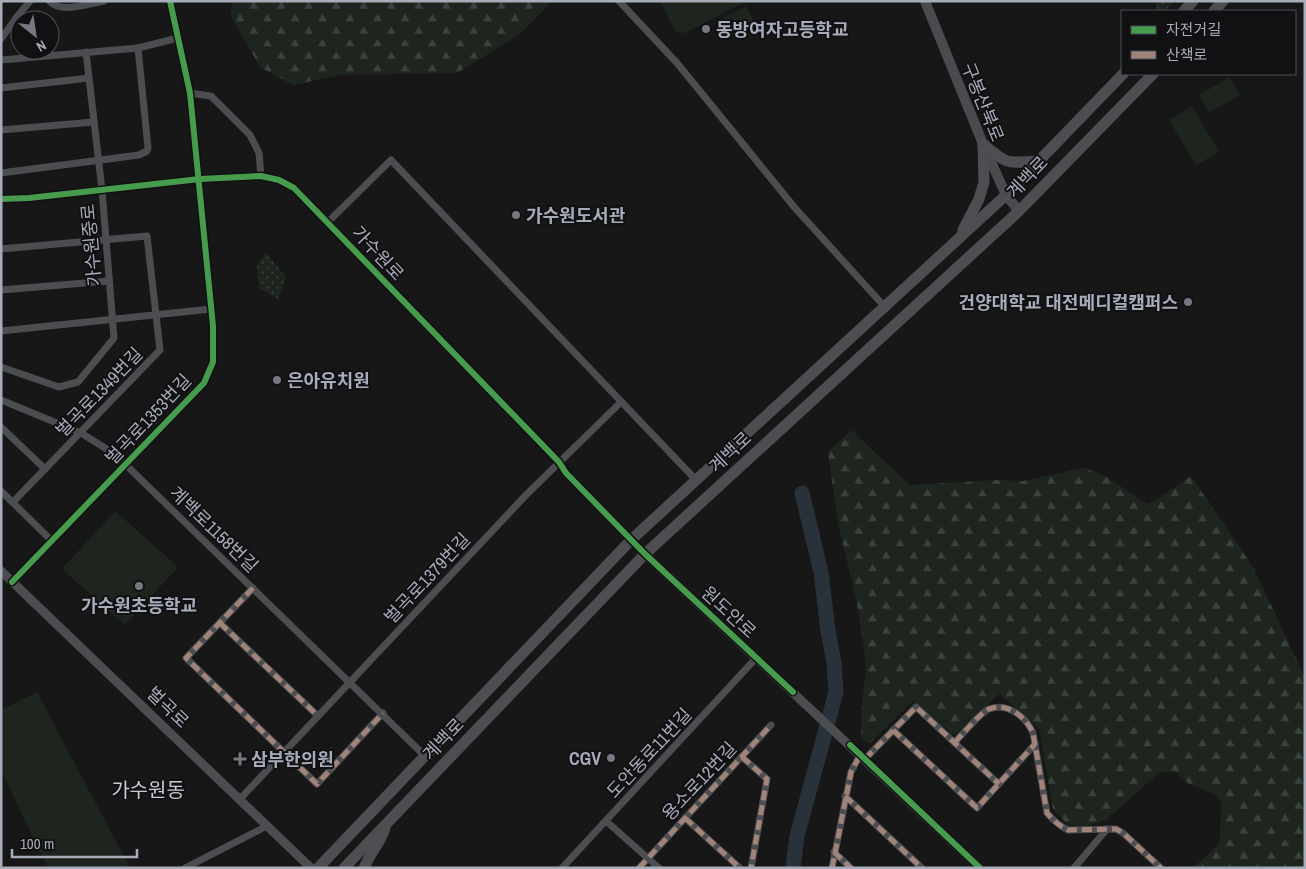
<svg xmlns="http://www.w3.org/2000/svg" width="1306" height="869" font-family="'Archivo Narrow','Noto Sans KR',sans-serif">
<defs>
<pattern id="forest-firs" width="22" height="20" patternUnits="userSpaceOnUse" patternTransform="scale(1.25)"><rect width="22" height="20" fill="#1d251e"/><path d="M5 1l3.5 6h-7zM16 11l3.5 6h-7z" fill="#3b423d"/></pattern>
<pattern id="park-dots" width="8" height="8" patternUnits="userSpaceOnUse" patternTransform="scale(1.25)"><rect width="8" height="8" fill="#1d251e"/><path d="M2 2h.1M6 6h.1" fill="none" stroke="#3b423d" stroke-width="1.8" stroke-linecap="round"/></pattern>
</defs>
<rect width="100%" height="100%" fill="#171717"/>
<g fill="#1d251e">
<polygon points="660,1 747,1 685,33 677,32 672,26"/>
<polygon points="746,6 755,23 727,37 719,20"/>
<polygon points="1230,77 1240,95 1209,113 1199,95"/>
<polygon points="1192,106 1219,152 1196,165 1169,120"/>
<polygon points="115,511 178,567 125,625 62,569"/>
<polygon points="37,692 130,868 48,868 1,771 1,710"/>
</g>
<g fill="url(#forest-firs)">
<polygon points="232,1 552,1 519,35 457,73 340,75 293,85 260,67 231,16"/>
<polygon points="851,430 910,485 996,480 1023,481 1084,468 1104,475 1147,504 1157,499 1191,476 1253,567 1305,677 1305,868 1192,868 1207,856 1220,842 1221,802 1215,794 1189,784 1174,771 1159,773 1106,820 1087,826 1068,825 1053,809 1039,728 999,694 956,734 952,734 913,701 869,744 861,737 862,703 866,670 864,648 856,598 838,524 828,452"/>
</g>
<g fill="url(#park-dots)">
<polygon points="1158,1 1174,1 1165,11 1158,11 1156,4"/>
<polygon points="266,253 286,277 278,299 259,288 257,265"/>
</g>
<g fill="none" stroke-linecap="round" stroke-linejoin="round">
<polyline stroke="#29323a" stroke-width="15" points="793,868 797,836 836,692 834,663 828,631 821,572 802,493"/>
<g stroke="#4b4d50" stroke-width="7">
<path d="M49,1C61,14 88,4 104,1"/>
<polyline points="619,1 677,63 795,208 884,306"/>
<polyline points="1,39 16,18 30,1"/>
<polyline points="1,60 138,48 178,38"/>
<polyline points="1,88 89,78"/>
<polyline points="190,93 211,96 250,135 259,153 261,176"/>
<polyline points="1,130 94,122"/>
<polyline points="1,173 139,155 147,151 148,148 138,48"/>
<polyline points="1,199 29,198 200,179 261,176 279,180 294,188 328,222 414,313 559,462 566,473 645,554"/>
<polyline points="328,222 391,160 696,480"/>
<polyline points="1,249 147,236 160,350 13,502"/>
<polyline points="1,290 109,281"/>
<polyline points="1,331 211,309"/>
<polyline points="1,367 59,387 78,382 114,338 102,190 86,52"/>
<polyline points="1,400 81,433 105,448 126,465 425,756"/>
<polyline points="1,427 45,469"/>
<polyline points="1,491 52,541"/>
<polyline points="12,582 204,383 213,362 213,326 190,93 170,1"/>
<polyline points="253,588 186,658 317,784 383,713"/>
<polyline points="220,623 318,716"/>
<polyline points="893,730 977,808 1035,744"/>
<path d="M955,742C962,735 981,712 989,709C1008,702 1026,717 1033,733L1047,813C1053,820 1059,826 1068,830L1116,829L1123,833L1161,868"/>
<polyline points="742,757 767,779 751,868"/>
<polyline points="865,759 916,707 999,784"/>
<polyline points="845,796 922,868"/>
<polyline points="240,799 527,494 621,402"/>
<polyline points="685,818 740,868"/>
<polyline points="606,821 659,868"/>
<polyline points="834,852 851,868"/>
<polyline points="185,868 267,826"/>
<polyline points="562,868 756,658"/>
<polyline points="639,868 771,725"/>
<polyline points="832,868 851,772 860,755"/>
<polyline points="1074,868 1107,829"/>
</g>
<g stroke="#4b4d50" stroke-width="9">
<polyline points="645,554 980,868"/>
<polyline points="1,571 311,868"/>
</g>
<polyline stroke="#4a4b4f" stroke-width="10" points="925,1 983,144 1006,195 1019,211"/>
<g stroke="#4e4e52" stroke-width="11">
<polyline points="1184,11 1193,1"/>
<polyline points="1214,11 1223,1"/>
<path d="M983,144C1008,165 1006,163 1039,161"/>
<polyline points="963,230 979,199 984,182 983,144"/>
<polyline points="318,868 631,540 1006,195 1123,74"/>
<polyline points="344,868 645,554 1019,211 1153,74"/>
<path d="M364,868C370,853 380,844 385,828"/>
</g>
<g stroke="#a18479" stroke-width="5" stroke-dasharray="10 5" stroke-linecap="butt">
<polyline points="253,588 186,658 317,784 383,713"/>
<polyline points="220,623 318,716"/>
<polyline points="893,730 977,808 1035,744"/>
<path d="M955,742C962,735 981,712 989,709C1008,702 1026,717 1033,733L1047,813C1053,820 1059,826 1068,830L1116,829L1123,833L1161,868"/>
<polyline points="742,757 767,779 751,868"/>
<polyline points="865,759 916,707 999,784"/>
<polyline points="845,796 922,868"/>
<polyline points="685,818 740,868"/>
<polyline points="834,852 851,868"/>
<polyline points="639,868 771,725"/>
<polyline points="832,868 851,772 860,755"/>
</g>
<defs>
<g id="cycleway">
<polyline points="1,199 29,198 200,179 261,176 279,180 294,188 559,462 566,473 645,554 793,692"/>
<polyline points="12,582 204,383 213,362 213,326 190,93 170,1"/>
<polyline points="850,745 980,868"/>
</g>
</defs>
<use href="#cycleway" stroke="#111113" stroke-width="9"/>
<use href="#cycleway" stroke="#469c4c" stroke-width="6"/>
</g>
<g fill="#757881" stroke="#111113" stroke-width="2">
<circle cx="706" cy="29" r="5"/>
<circle cx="516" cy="215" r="5"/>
<circle cx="1188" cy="302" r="5"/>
<circle cx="277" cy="380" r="5"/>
<circle cx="139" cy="586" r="5"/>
<circle cx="611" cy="758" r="5"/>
<path d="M237.5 751.5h5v5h5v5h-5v5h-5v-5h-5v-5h5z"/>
</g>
<g text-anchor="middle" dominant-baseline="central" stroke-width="4" stroke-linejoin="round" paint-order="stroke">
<g font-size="18" font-weight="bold" fill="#a7acba" stroke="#111113" text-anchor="start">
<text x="716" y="29">동방여자고등학교</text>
<text x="526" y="215">가수원도서관</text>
<text x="1178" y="302" text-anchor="end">건양대학교 대전메디컬캠퍼스</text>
<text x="287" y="380">은아유치원</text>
<text x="139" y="605" text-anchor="middle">가수원초등학교</text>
<text x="601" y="758" text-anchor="end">CGV</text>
<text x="251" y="759">삼부한의원</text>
</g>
<g font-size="18" fill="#a7acba" stroke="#111113">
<text transform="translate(983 102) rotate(68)">구봉산북로</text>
<text transform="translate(1027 177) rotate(-46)">계백로</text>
<text transform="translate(91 245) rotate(-95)">가수원중로</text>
<text transform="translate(378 253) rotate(47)">가수원로</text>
<text transform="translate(99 392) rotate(-46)">벌곡로1349번길</text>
<text transform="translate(148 419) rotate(-47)">벌곡로1353번길</text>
<text transform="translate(730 452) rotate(-43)">계백로</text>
<text transform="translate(214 529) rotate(44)">계백로1158번길</text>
<text transform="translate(427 578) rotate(-47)">벌곡로1379번길</text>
<text transform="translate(729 612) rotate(43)">원도안로</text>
<text transform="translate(168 707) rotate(44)">벌곡로</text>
<text transform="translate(443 739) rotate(-46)">계백로</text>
<text transform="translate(649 753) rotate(-47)">도안동로11번길</text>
<text transform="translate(699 781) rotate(-47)">용소로12번길</text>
</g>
<g font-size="20" fill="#c8cbd5" stroke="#111113">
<text x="148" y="789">가수원동</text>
</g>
</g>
<rect width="1306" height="869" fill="none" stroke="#a7acba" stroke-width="5"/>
<rect x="1121" y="10" width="175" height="65" fill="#111113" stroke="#4d4f56"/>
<rect x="1131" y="26" width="25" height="8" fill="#469c4c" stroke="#4d4f56"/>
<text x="1166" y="35" font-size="15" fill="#a7acba">자전거길</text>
<rect x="1131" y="51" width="25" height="8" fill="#a18479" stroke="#4d4f56"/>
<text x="1166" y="60" font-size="15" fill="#a7acba">산책로</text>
<g transform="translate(35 35) rotate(150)"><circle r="24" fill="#111113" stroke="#4d4f56"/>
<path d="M0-4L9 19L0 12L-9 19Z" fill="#757881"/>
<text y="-8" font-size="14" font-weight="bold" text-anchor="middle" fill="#a7acba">N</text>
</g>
<path d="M12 849v8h125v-8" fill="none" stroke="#a7acba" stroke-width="2.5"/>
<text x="20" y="849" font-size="15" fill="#a7acba" stroke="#111113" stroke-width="4" paint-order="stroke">100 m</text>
</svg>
